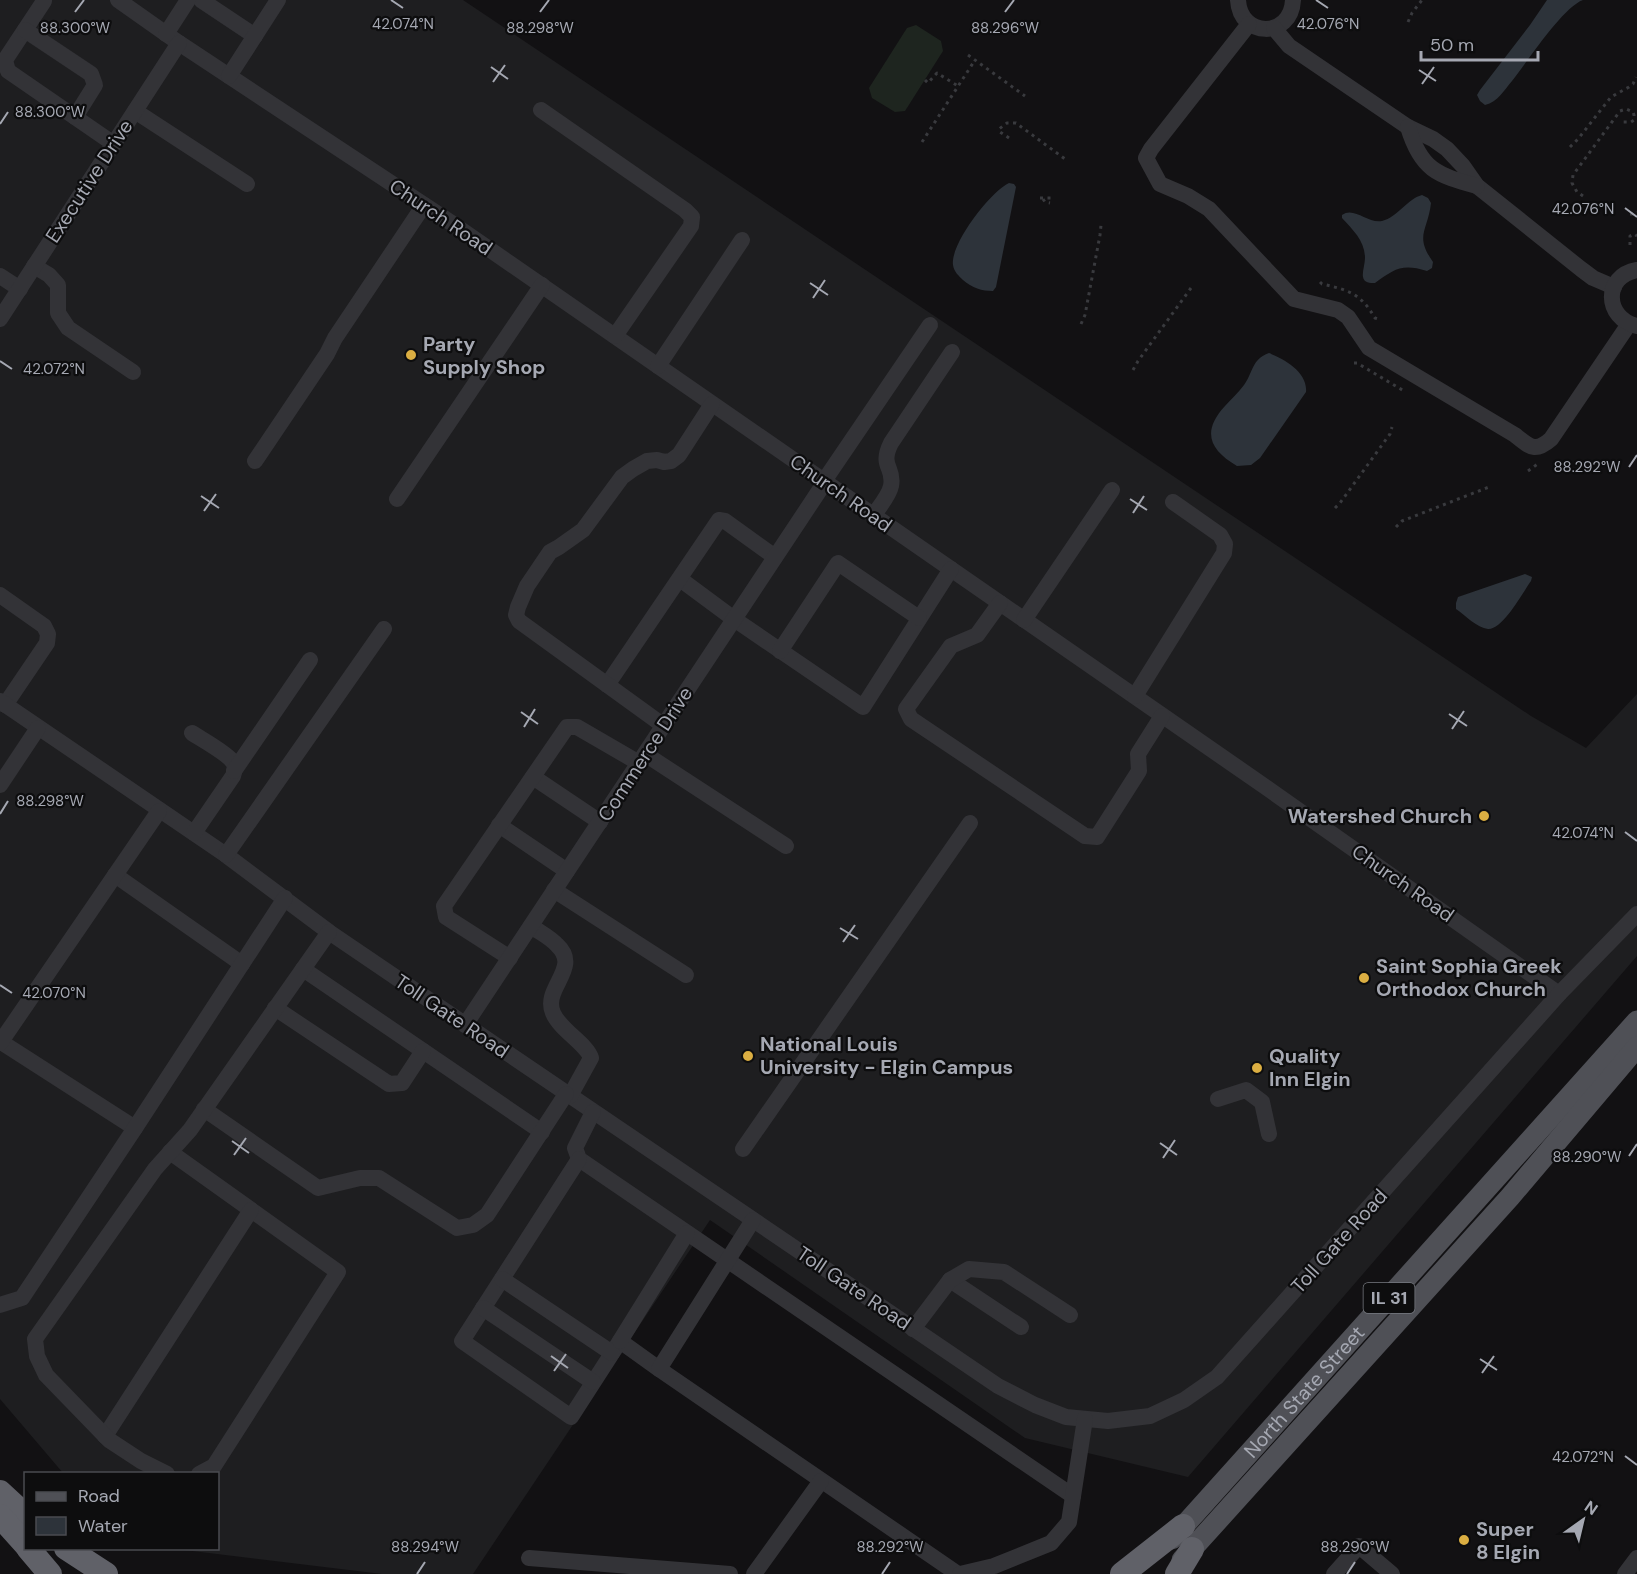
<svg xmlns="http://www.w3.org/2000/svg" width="1637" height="1574" font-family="'DM Sans',sans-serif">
<rect width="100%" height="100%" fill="#121113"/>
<polygon fill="#1e1e20" points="0,0 463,0 1531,716 1586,748 1637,694 1637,956 1188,1477 1025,1438 710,1220 473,1574 382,1574 176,1549 218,1548 218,1474 63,1473 0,1399"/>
<polygon fill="#1e251f" points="916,25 941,41 943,51 905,111 895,112 872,98 869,88 907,28"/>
<g fill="#2d333a">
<path d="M1547,0H1583C1563,7 1527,62 1512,81C1504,90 1498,102 1485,105L1480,101L1477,95L1480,90L1530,25Z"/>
<path d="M1009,183L1014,184L1016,187L996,287L993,291C982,291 972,288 963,280C959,276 954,272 953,265C950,244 991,191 1009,183Z"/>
<path d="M1422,195L1428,198L1431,203C1428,231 1414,235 1433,262L1432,268L1427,271C1402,263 1394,269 1375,283C1370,283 1364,283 1363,277C1362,272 1365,264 1365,258C1365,241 1353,230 1342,218V215C1354,206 1368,224 1382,221C1398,217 1407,199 1422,195Z"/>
<path d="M1269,353C1284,359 1308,372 1306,392L1260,458L1251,465L1237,466C1210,450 1201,432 1225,406C1231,399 1238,393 1244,385C1254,371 1251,360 1269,353Z"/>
<path d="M1525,574L1532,577L1531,581C1523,592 1503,630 1488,629C1477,628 1465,615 1456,609V603L1458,597Z"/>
</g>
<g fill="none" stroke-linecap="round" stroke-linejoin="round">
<g stroke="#393a3e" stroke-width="3" stroke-dasharray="3 4.5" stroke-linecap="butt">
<polyline points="1408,22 1412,13 1422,0"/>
<polyline points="968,55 1025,96"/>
<polyline points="925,80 928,83 937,73 958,86"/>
<polyline points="1009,138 1000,132 999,129 1007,123 1016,123 1065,159"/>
<polyline points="922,142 975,60"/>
<polyline points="1570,147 1578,139 1611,97 1629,87 1633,84 1636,77"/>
<polyline points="1583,196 1577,192 1572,183 1573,175 1620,111 1626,109 1633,112 1634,115 1634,120 1631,122 1623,122"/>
<polyline points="1040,198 1053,198"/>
<polyline points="1043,199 1045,202 1050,203"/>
<polyline points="1630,214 1635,214 1637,212"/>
<polyline points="1630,245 1630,236 1634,234 1637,236"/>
<path d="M1320,282L1322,284C1349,290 1361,294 1375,318L1378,319"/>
<polyline points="1081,324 1085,315 1100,235 1101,225"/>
<polyline points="1354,363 1357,363 1404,391"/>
<polyline points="1133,370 1138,361 1191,288"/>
<polyline points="1528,471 1539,463"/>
<polyline points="1335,508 1340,503 1390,434 1392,427"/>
<polyline points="1396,527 1402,521 1489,487"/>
</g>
<g stroke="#333337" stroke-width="16">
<polyline points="118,0 179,43 453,224 1267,788 1559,994"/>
<polyline points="201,0 255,36"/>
<path d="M1238,0C1240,38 1291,39 1293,0"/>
<polyline points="44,1 5,60 8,71 114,144"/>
<path d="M1249,24L1151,149L1146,158L1160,184L1188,196L1209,209L1294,299L1338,310L1348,317L1369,348L1515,435C1530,447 1535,453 1551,439L1629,324"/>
<polyline points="1274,28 1289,46 1408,127 1433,139 1447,149 1463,166 1477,186 1581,269 1593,278 1614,287"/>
<polyline points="25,30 91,74 95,85 75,117"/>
<polyline points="166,34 188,0"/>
<polyline points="229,76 278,0"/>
<polyline points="541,110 685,210 692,217 691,226 615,336"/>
<polyline points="135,111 247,184"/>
<path d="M1408,127C1421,170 1437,175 1477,186"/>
<polyline points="34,266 49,275 58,285 58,313 68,328 133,372"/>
<path d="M1637,270C1603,276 1604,318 1637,326"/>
<polyline points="0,276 20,289"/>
<polyline points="0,319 179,43"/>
<polyline points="658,366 742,240"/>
<polyline points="255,461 327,354 335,338 424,205"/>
<polyline points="824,481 930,325"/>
<polyline points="397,499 542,285"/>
<path d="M873,516C879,507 889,496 891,486C895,467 879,467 891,443L952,352"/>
<polyline points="680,579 734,619 863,707 951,569"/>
<polyline points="0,595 44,626 48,634 47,643 5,705"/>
<polyline points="1000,603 977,635 951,646 906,709 911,719 1085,836 1097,837 1139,771 1138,754 1162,716"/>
<polyline points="1024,620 1112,490"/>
<polyline points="780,651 838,563 919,618"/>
<polyline points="607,685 719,520 725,521 775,557"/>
<polyline points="1135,696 1224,553 1225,544 1220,535 1173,502"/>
<polyline points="0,701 226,855 329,932 998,1386 1035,1405 1066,1417 1108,1421 1150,1416 1184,1400 1217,1377 1559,994 1637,914"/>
<polyline points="664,726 519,621 516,615 518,607 527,586 550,552 559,547 583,530 622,477 633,469 647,461 657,460 664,462 671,461 679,455 712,404"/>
<path d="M192,733C201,739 227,753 233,762C236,767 235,771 233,776L194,833"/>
<polyline points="645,754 786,846"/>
<polyline points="234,771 310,660"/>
<polyline points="533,777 600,822"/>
<polyline points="0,785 38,728"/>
<polyline points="499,825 567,871"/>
<polyline points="226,855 384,629"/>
<polyline points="115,875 242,964"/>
<polyline points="554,890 686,975"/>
<path d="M531,926C539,932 550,937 557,945C582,968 542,988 553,1013C560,1030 587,1044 591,1058L570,1096"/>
<polyline points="510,958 446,917 444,906 567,727 577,727 639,763"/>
<polyline points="303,969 542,1132"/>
<polyline points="275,1008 389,1084 402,1083 423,1051"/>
<polyline points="465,1025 825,482"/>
<polyline points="1,1042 135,1128"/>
<polyline points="0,1043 159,811"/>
<polyline points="1218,1099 1246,1090 1262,1102 1269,1134"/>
<polyline points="204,1109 318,1188 360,1178 379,1178 457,1228 473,1225 487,1215 566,1094"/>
<polyline points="593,1112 575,1148 579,1159 1073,1496"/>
<polyline points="743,1149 970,823"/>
<polyline points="170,1152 338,1272 214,1466 199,1474"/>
<polyline points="579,1159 462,1341 571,1417 620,1341 659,1369"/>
<polyline points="753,1220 659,1369 958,1574"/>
<polyline points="502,1279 612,1353"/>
<polyline points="950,1280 1021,1327"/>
<polyline points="0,1305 22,1298 135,1128 285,898"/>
<polyline points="483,1308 593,1382"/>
<polyline points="913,1329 950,1280 969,1269 1004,1272 1070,1315"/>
<polyline points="620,1341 687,1233"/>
<polyline points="105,1436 251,1210"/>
<polyline points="167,1474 141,1461 109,1440 46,1375 37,1356 35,1339 155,1169 190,1130 329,932"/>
<polyline points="529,1558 730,1574"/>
<polyline points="754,1574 821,1481"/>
<polyline points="960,1574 994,1566 1051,1543 1069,1522 1085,1419"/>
<polyline points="1334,1574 1359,1546 1392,1574"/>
<polyline points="1625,1574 1637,1558"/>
</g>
<g stroke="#4f5056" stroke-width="21">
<path id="s1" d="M1172,1539L1637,1021"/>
<polyline points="1182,1560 1510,1197 1637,1047"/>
</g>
<g stroke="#606168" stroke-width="24">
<polyline points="0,1492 26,1516"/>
<polyline points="0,1516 26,1545"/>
<polyline points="28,1548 50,1574"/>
<polyline points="66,1548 106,1574"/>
<polyline points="1122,1574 1183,1526"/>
<polyline points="1177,1574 1192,1549"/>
</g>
</g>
<path fill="none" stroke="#a5a8b2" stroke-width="2" d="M391,0L403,8M1316,0L1328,8M75,12L84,0M540,12L549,0M1005,12L1014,0M491,67L508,79M1419,70L1436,81M493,82L505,65M1422,84L1434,67M0,124L8,112M1625,208L1637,217M810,283L828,295M813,298L825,280M0,361L12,369M1629,467L1637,455M201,496L219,508M1130,499L1147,510M204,511L216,494M1133,513L1144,496M521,712L538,724M1449,714L1467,726M524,727L535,709M1452,729L1464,711M0,814L8,801M1625,832L1637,841M840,928L858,939M843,942L855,925M0,985L12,993M232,1141L249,1153M1160,1143L1177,1155M234,1155L246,1138M1629,1156L1637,1144M1163,1158L1175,1140M551,1356L568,1368M1480,1359L1497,1370M554,1371L566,1354M1482,1373L1494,1356M1625,1456L1637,1465M417,1574L425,1562M882,1574L890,1562M1347,1574L1355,1562"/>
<g fill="#dbae42" stroke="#0d0d0e" stroke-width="2">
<circle cx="411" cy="355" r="6"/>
<circle cx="1484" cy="816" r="6"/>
<circle cx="1364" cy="978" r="6"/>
<circle cx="748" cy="1056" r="6"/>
<circle cx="1257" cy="1068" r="6"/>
<circle cx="1464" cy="1540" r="6"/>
</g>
<g text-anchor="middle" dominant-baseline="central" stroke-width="4.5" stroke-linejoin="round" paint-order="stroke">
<rect fill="#0d0d0e" stroke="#777a81" stroke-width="1.5" x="1363.5" y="1283" width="51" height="30" rx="4.5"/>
<g font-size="18" font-weight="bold" fill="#a5a8b2">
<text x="1389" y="1298">IL 31</text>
</g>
<g font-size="20" fill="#a5a8b2" stroke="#0d0d0e">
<text transform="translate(89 181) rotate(-57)">Executive Drive</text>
<text transform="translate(441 217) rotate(34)">Church Road</text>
<text transform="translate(841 493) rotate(35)">Church Road</text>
<text transform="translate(645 754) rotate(-57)">Commerce Drive</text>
<text transform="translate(1403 883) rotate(35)">Church Road</text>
<text transform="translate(452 1016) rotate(34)">Toll Gate Road</text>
<text transform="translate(1339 1241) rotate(-48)">Toll Gate Road</text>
<text transform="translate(854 1288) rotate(34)">Toll Gate Road</text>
<text stroke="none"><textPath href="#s1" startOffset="198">North State Street</textPath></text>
</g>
<g font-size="20" font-weight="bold" fill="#a5a8b2" stroke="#0d0d0e" text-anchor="start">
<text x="423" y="344">Party<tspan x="423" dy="23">Supply Shop</tspan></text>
<text x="1472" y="816" text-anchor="end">Watershed Church</text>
<text x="1376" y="966">Saint Sophia Greek<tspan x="1376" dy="23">Orthodox Church</tspan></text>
<text x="760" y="1044">National Louis<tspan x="760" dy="23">University - Elgin Campus</tspan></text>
<text x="1269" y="1056">Quality<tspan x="1269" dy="23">Inn Elgin</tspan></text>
<text x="1476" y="1529">Super<tspan x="1476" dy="23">8 Elgin</tspan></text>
</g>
</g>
<g font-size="15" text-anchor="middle" fill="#a5a8b2" stroke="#0d0d0e" stroke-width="4.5" stroke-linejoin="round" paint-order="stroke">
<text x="1328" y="29">42.076°N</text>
<text x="403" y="29">42.074°N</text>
<text x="540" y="33">88.298°W</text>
<text x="1005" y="33">88.296°W</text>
<text x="75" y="33">88.300°W</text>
<text x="50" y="117">88.300°W</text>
<text x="1583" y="214">42.076°N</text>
<text x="54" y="374">42.072°N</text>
<text x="1587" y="472">88.292°W</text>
<text x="50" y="806">88.298°W</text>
<text x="1583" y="838">42.074°N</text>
<text x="54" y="998">42.070°N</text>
<text x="1587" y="1162">88.290°W</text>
<text x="1583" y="1462">42.072°N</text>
<text x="425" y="1552">88.294°W</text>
<text x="890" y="1552">88.292°W</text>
<text x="1355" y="1552">88.290°W</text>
</g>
<rect x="24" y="1472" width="195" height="78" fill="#0d0d0e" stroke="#4a4b50" stroke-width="1.5"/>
<rect x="36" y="1492" width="30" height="9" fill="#4f5056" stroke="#4a4b50" stroke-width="1.5"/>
<text x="78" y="1502" font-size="18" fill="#a5a8b2">Road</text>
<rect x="36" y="1517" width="30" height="18" fill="#2d333a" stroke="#4a4b50" stroke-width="1.5"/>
<text x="78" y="1532" font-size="18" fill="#a5a8b2">Water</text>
<g transform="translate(1583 1520) rotate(34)" stroke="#0d0d0e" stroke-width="4.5" paint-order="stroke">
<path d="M0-4.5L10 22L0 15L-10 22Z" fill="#a5a8b2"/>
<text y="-9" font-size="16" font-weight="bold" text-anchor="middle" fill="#a5a8b2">N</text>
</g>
<path d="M1421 51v9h117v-9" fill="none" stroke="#a5a8b2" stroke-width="3"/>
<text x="1430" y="51" font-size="18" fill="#a5a8b2" stroke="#0d0d0e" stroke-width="4.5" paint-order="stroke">50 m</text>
</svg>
